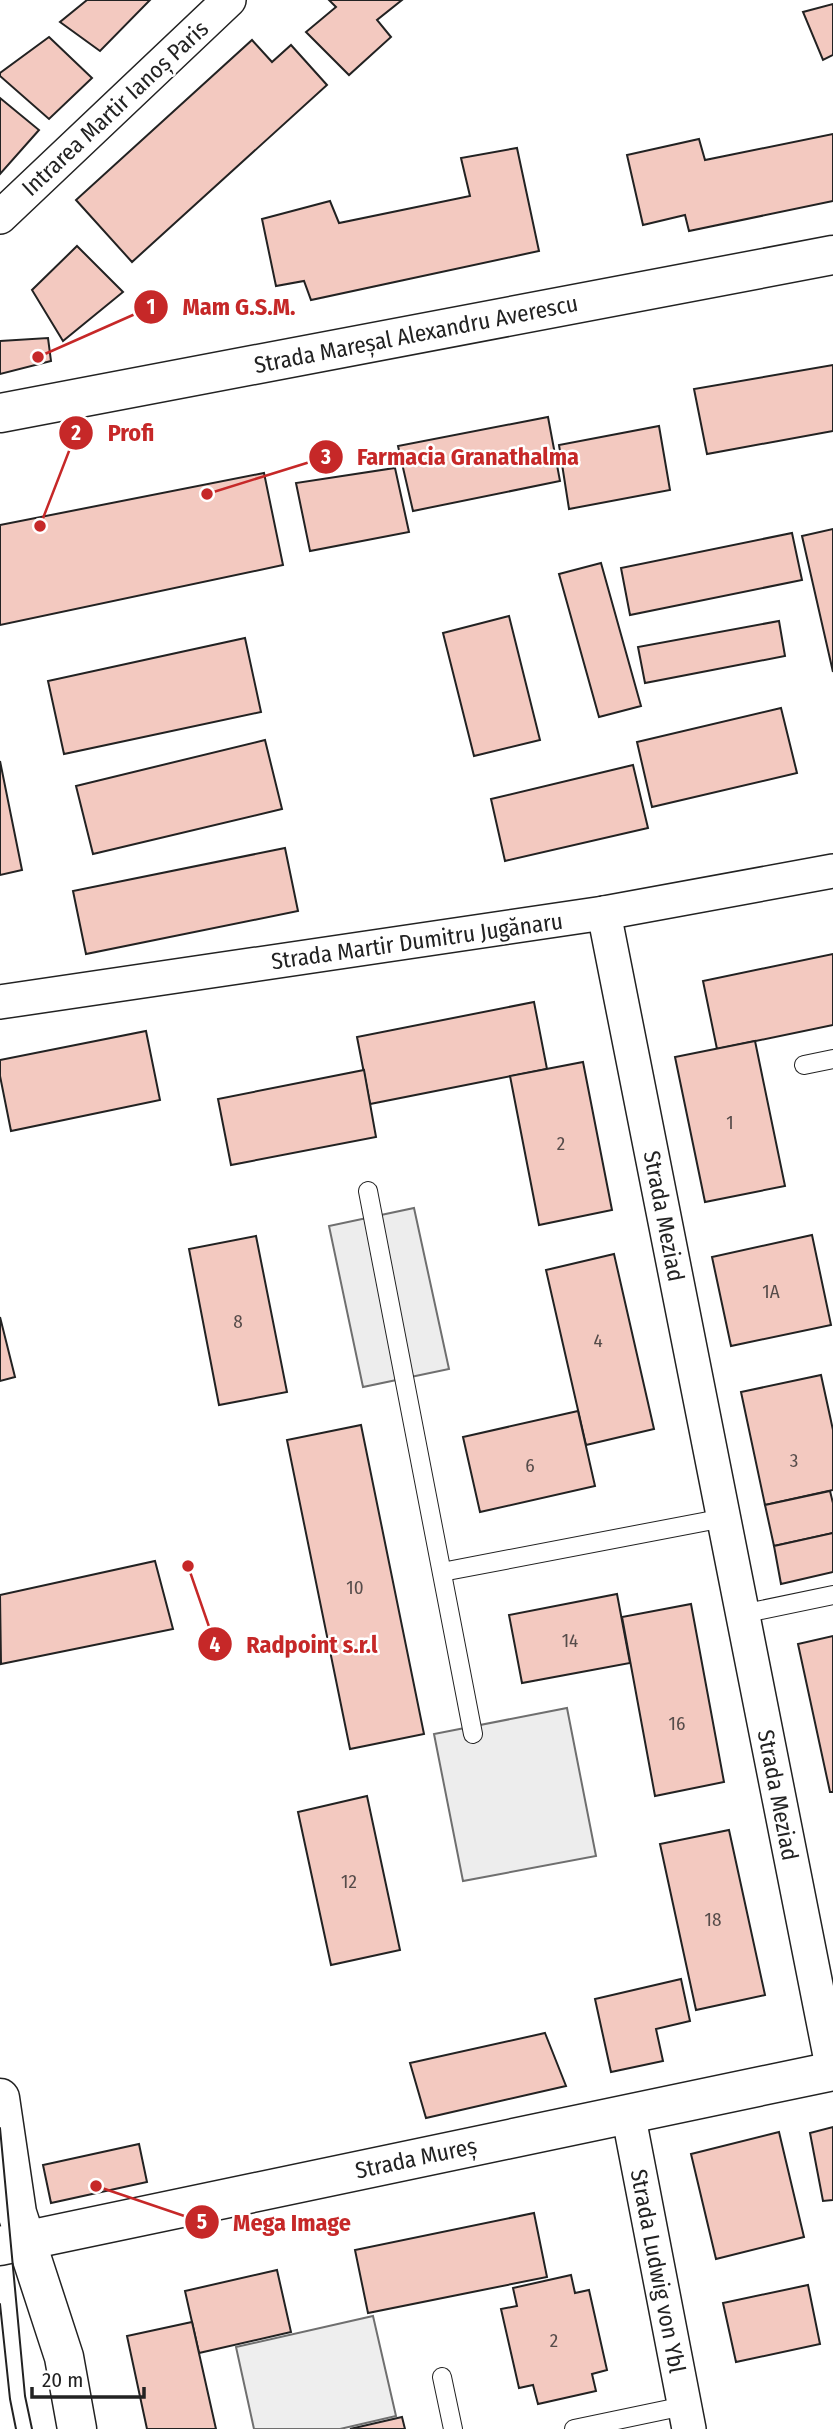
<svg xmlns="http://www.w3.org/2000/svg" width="833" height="2429" font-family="'Fira Sans Condensed',sans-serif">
<rect width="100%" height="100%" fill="#fff"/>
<polygon fill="#eee" stroke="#6f6f6f" stroke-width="2" points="373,2316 396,2416 340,2429 254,2429 236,2347"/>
<g fill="#ededed" stroke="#6f6f6f" stroke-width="2">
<polygon points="414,1208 449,1369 363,1387 329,1226"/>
<polygon points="567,1708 596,1856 463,1881 434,1734"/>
</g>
<g fill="#f3c9c0" stroke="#222" stroke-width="2">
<polygon points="87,0 150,0 100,51 60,22"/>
<polygon points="329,0 402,0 377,20 391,37 349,75 306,32 336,7"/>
<polygon points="833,4 833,55 823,60 803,12"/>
<polygon points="49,37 92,78 49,119 0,76 0,73"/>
<polygon points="252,40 272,62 291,45 327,85 132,262 76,200"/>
<polygon points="0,98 39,130 0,174"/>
<polygon points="833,134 833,201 689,231 685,215 643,225 627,155 699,139 705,160"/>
<polygon points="517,148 539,251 311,300 304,281 276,286 262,219 330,201 339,223 470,196 461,158"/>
<polygon points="77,246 123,292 63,341 32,290"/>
<polygon points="48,338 51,361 0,374 0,341"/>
<polygon points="833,365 833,431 707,454 694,389"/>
<polygon points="548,417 560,481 413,511 398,446"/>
<polygon points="659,426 670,490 569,509 559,445"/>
<polygon points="395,468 409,532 310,551 296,483"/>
<polygon points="264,473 283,565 0,625 0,525"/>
<polygon points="833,529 833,672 802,536"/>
<polygon points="792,533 802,580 630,615 621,568"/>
<polygon points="601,563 641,706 599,717 559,574"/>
<polygon points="509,616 540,740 474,756 443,633"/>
<polygon points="779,621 785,656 645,683 638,647"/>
<polygon points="245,638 261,712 64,754 48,681"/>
<polygon points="781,708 797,773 652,807 637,742"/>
<polygon points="265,740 282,809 93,854 76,786"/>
<polygon points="0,761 22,870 0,875"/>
<polygon points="633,765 648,828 505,861 491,799"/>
<polygon points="285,848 298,911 86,954 73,891"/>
<polygon points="833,954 833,1025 717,1049 703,981"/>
<polygon points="534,1002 547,1069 370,1104 357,1037"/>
<polygon points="146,1031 160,1100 11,1131 0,1076 0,1060"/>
<polygon points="755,1041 785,1186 705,1202 675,1057"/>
<polygon points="583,1062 612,1210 539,1225 510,1076"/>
<polygon points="364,1070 376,1137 231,1165 218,1099"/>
<polygon points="812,1235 831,1325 731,1346 712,1257"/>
<polygon points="256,1236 287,1392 219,1405 189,1249"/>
<polygon points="614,1254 654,1429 586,1445 546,1270"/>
<polygon points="0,1317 15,1377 0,1381"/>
<polygon points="821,1375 833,1430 833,1490 765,1505 741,1392"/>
<polygon points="578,1411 595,1486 480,1512 463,1437"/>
<polygon points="361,1425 424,1734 350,1749 287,1440"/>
<polygon points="830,1491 833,1503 833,1533 774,1546 765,1505"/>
<polygon points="833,1533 833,1572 781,1584 774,1546"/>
<polygon points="155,1561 173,1629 1,1664 0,1595"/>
<polygon points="617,1594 630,1663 522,1683 509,1615"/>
<polygon points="691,1604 724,1782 655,1796 622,1617"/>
<polygon points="833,1636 833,1792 830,1792 798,1644"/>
<polygon points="367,1796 400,1950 331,1965 298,1812"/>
<polygon points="729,1830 765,1995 696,2010 660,1844"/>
<polygon points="681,1979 690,2021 656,2029 663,2061 611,2072 595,1999"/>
<polygon points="545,2033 566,2086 426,2118 410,2063"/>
<polygon points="833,2127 833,2200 823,2201 810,2133"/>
<polygon points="779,2132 804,2237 716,2259 691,2154"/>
<polygon points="139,2144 147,2182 51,2203 43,2165"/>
<polygon points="534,2213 547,2277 368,2313 355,2250"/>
<polygon points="277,2270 291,2332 199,2353 185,2291"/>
<polygon points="571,2275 575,2293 589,2290 607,2370 592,2374 596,2391 538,2404 533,2385 519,2388 501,2309 517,2306 513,2288"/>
<polygon points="808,2285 820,2344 736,2362 723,2303"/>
<polygon points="192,2322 216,2429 147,2429 127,2336"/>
<polygon points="402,2417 405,2429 350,2429"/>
</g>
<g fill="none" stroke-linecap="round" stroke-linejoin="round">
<defs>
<g id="service">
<polyline points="804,1065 833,1059"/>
<polyline points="368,1191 473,1734"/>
<polyline points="442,1572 724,1518"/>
<polyline points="742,1614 833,1595"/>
<polyline points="442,2377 453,2429"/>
<polyline points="574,2429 684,2406"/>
</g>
<g id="minor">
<polyline points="0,217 229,0"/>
<polyline points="604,913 833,2071"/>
<polyline points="0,1002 604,913 833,871"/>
<polyline points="628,2113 689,2429"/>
</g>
<g id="tertiary">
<polyline points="0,413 833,255"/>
<polyline points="0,2098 17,2213 64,2357 77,2429"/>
<polyline points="0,2246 833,2071"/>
</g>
</defs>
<use href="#service" stroke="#222" stroke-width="20"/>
<use href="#minor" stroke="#222" stroke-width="36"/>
<use href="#tertiary" stroke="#222" stroke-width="41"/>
<use href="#service" stroke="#fff" stroke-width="18"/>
<use href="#minor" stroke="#fff" stroke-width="33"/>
<use href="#tertiary" stroke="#fff" stroke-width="38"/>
<g stroke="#222" stroke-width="2">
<polyline points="0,2128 25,2396 32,2429"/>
<polyline points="0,2304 10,2399 16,2429"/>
</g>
</g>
<g text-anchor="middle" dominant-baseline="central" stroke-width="5" stroke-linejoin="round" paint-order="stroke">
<g font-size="19" fill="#564c4a">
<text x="730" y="1122">1</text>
<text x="561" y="1143">2</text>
<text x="771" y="1291">1A</text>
<text x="238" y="1321">8</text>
<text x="598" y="1340">4</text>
<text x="794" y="1460">3</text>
<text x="530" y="1465">6</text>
<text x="355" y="1587">10</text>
<text x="570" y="1640">14</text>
<text x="677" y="1723">16</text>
<text x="349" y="1881">12</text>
<text x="713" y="1919">18</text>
<text x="554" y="2340">2</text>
</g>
<g font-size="23" fill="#222" stroke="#fff">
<text transform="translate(115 108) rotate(-43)">Intrarea Martir Ianoș Paris</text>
<text transform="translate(416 334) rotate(-11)">Strada Mareșal Alexandru Averescu</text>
<text transform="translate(417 941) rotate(-8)">Strada Martir Dumitru Jugănaru</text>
<text transform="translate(664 1216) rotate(79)">Strada Meziad</text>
<text transform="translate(778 1795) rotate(79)">Strada Meziad</text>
<text transform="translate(416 2158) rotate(-12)">Strada Mureș</text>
<text transform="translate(658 2271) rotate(79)">Strada Ludwig von Ybl</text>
</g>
</g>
<path fill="none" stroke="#c62828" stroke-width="2.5" d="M38 357L151 307M40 526L76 433M207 494L326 457M188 1566L215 1644M96 2186L202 2222"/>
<g fill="#c62828" stroke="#fff" stroke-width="2.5">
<circle cx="38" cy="357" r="7"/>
<circle cx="40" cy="526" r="7"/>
<circle cx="207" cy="494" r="7"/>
<circle cx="188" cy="1566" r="7"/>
<circle cx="96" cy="2186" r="7"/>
<circle cx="151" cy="307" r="18"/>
<circle cx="76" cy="433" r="18"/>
<circle cx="326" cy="457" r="18"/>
<circle cx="215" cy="1644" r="18"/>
<circle cx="202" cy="2222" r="18"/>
</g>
<g font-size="21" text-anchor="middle" font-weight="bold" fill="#fff">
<text x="151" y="314">1</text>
<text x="76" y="440">2</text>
<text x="326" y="464">3</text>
<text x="215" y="1652">4</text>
<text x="202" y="2229">5</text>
</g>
<g font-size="24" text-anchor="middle" font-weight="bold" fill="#c62828" stroke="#fff" stroke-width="5" stroke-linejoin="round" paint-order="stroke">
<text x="239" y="315">Mam G.S.M.</text>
<text x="131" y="441">Profi</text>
<text x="468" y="465">Farmacia Granathalma</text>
<text x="312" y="1653">Radpoint s.r.l</text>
<text x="292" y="2231">Mega Image</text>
</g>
<path d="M32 2387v10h112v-10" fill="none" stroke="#222222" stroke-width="3.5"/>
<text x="42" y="2387" font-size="21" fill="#222222" stroke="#ffffff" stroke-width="5" paint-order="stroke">20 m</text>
</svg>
